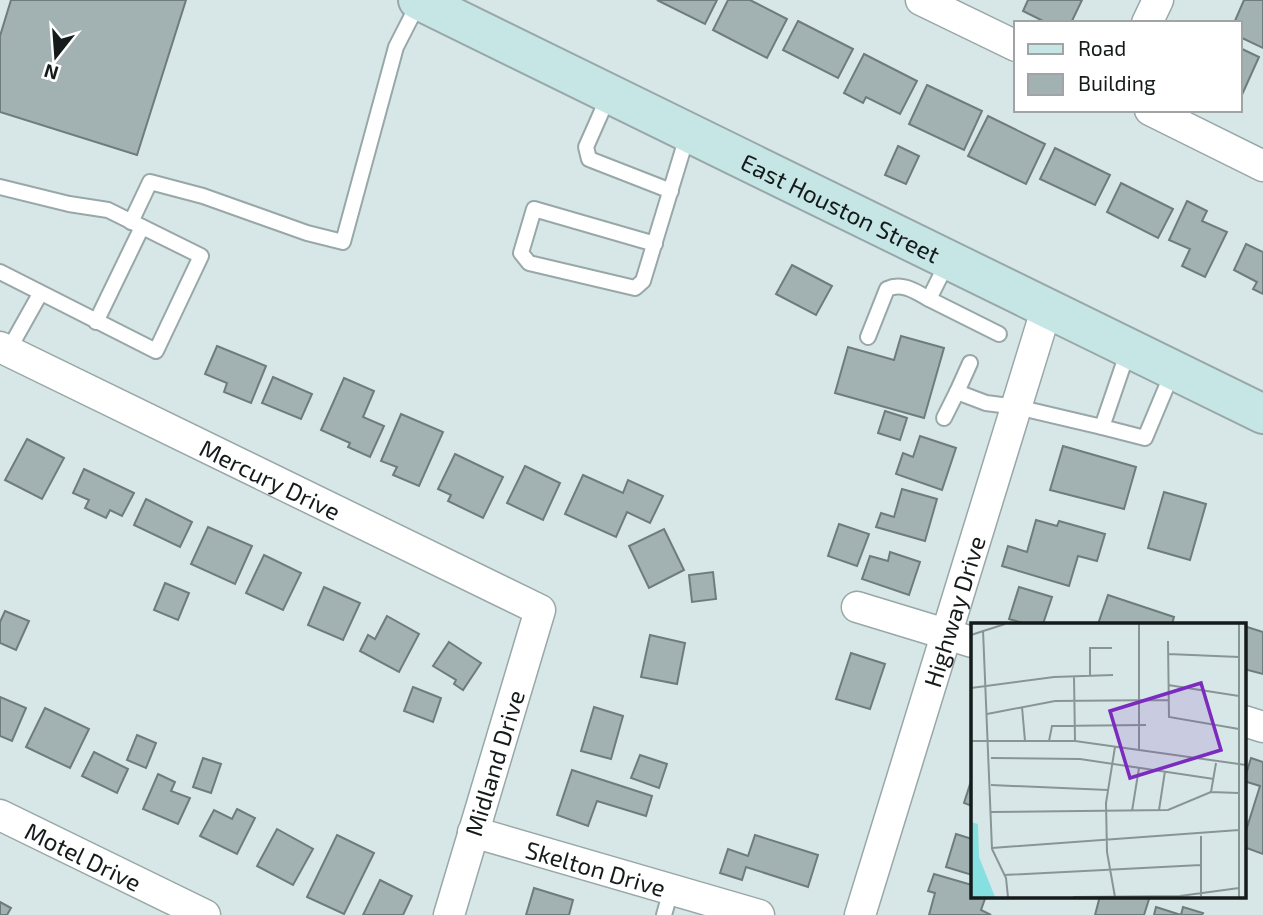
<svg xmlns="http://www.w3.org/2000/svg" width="1263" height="915" font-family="'Exo 2',sans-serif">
<rect width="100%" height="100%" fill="#d7e7e7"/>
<g fill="#a2b1b1" stroke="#6e7c7c" stroke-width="2">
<polygon points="11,0 186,0 137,155 0,112 0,36"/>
<polygon points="657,0 717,0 705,24"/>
<polygon points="728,0 750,0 787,19 767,58 713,30"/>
<polygon points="1028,0 1082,0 1071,23 1047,23 1023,11"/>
<polygon points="1244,0 1263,0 1263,48 1240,37 1240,23 1234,23"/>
<polygon points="798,21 853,49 838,78 783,50"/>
<polygon points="1240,48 1259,57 1241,97 1240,97"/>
<polygon points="864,54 917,81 900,114 866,97 863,103 844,93"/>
<polygon points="927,85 982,111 964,150 909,124"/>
<polygon points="988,116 1045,144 1026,184 968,156"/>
<polygon points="898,146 919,156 906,184 885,175"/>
<polygon points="1055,148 1110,175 1095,205 1040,179"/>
<polygon points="1121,183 1173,209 1158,238 1107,212"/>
<polygon points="1187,201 1207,211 1202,221 1227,232 1205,277 1182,266 1190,249 1169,240"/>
<polygon points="1246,244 1263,252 1263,294 1253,289 1257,282 1234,270"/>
<polygon points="792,265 832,286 816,315 776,294"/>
<polygon points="901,336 944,348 924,418 835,393 848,347 894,360"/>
<polygon points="217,346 266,366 251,403 224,392 227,383 205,374"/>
<polygon points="273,377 312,394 301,419 262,403"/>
<polygon points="344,378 374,391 363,417 384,426 370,457 348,447 350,443 321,430"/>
<polygon points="885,411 907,418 900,440 878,433"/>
<polygon points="401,414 443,432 419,486 393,475 397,467 381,461"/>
<polygon points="920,436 956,448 942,490 896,474 903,453 913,457"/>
<polygon points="27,439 64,458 42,499 5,480"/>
<polygon points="1063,446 1136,467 1124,509 1050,490"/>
<polygon points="455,454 503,477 483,518 448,501 451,495 438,489"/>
<polygon points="525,466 560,483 543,520 507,503"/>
<polygon points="84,469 134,493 122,516 110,510 106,518 85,508 89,500 73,493"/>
<polygon points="583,475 623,493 628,480 663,496 650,523 627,512 616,537 565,514"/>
<polygon points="902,489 937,499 925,541 876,527 881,513 894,517"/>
<polygon points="1164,492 1206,504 1190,560 1148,548"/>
<polygon points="146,499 192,522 180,547 134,525"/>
<polygon points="1036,520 1057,526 1059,521 1105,534 1097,561 1078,556 1069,586 1002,566 1008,546 1027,552"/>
<polygon points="839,524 869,534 857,566 828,556"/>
<polygon points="208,527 252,546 235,584 191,564"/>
<polygon points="664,529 684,570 649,588 629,546"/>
<polygon points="890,552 920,562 909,595 862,579 870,556 888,561"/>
<polygon points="264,555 301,573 283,610 246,593"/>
<polygon points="713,572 716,599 692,602 689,575"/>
<polygon points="165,583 189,593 178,620 154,610"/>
<polygon points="324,587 360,603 343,640 308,625"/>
<polygon points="1019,587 1052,597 1043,624 1026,624 1009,619"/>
<polygon points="1108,595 1174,617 1172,624 1098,624"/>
<polygon points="5,611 29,621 16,650 0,643 0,622"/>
<polygon points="387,616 419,634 399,672 360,651 368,635 375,639"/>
<polygon points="1244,626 1263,632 1263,674 1244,669"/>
<polygon points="650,635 685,643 677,684 641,677"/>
<polygon points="449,642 481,663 463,690 454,684 456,680 433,666"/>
<polygon points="851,653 885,664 870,709 836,699"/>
<polygon points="413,687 441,698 433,722 404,711"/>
<polygon points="0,697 26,708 12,741 0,736"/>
<polygon points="594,707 623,716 611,759 581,751"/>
<polygon points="45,708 89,729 70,768 26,747"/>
<polygon points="137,735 156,743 146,768 127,760"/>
<polygon points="94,752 128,769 117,793 82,776"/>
<polygon points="640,755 667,764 659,788 631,778"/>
<polygon points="203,758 221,764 211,793 193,787"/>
<polygon points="1251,758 1263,762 1263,854 1244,847 1244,837 1260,786 1244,781"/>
<polygon points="572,770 652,796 646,816 597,801 588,826 557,815"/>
<polygon points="158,774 175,782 171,791 190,798 178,824 143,809"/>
<polygon points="972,778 972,806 964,803"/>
<polygon points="237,809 255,818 237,854 200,836 214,810 232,819"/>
<polygon points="277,829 313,849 293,885 257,866"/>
<polygon points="956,834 972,839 972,875 946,867"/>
<polygon points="337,835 374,853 344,914 307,897"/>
<polygon points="755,835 818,855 808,887 746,867 742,880 720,873 728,849 748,856"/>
<polygon points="934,874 972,885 972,896 986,896 981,910 991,915 929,915 935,893 928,891"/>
<polygon points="380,880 412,896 403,915 363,915"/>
<polygon points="534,888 573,900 569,915 526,915"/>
<polygon points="1100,896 1150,896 1144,915 1095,915"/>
<polygon points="0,902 11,908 7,915 0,915"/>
<polygon points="1156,907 1181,915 1183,907 1203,913 1202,915 1154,915"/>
</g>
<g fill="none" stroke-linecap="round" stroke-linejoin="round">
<defs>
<g id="lane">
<polyline points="609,95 586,147 589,159 671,191"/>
<polyline points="0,187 69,204 108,210 201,256 156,351 0,272"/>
<polyline points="131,222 150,182 203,196 307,233 343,242 396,47 419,2"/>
<polyline points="655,244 534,209 521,253 529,263 635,288 643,281 688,133"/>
<polyline points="929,299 999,334"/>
<polyline points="96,322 142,227"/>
<path d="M868,337L887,289C902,282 915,291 929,299L948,261"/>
<polyline points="8,351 40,294"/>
<polyline points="970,363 957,392 986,403 1017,407 1102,427 1128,351"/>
<polyline points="944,418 957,392"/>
<polyline points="1102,427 1145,438 1173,371"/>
<polyline points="664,915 671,890"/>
</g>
<g id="street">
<polyline points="921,0 1016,46"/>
<polyline points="1147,23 1158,0"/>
<polyline points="1150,110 1263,166"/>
<path id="s1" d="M0,347L540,610L449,915"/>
<polyline points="857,607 972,642"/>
<polyline points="1244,721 1263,727"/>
<path id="s2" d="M0,815L205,915"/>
<path id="s3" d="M473,832L759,915"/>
<path id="s4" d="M860,915L1047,307"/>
</g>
<g id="secondary">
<path id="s5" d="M418,0L1263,414"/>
</g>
</defs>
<use href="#lane" stroke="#98a7a7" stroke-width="18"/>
<use href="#street" stroke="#98a7a7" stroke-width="33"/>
<use href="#secondary" stroke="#98a7a7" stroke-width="42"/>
<use href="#lane" stroke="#fff" stroke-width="14"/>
<use href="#street" stroke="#fff" stroke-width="30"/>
<use href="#secondary" stroke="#c6e6e6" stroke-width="38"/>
</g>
<g text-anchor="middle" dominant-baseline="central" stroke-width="5" stroke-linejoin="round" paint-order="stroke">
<g font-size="24" fill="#151b1b" stroke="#fff">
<text stroke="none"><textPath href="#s5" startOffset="471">East Houston Street</textPath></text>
<text stroke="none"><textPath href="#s1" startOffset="301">Mercury Drive</textPath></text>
<text stroke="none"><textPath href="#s4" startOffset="318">Highway Drive</textPath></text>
<text transform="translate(494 763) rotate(-73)">Midland Drive</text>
<text stroke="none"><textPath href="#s2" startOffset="93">Motel Drive</textPath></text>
<text stroke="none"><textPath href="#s3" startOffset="128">Skelton Drive</textPath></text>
</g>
</g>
<g transform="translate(971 623)">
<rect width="275" height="275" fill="#d7e7e7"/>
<path d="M0,199L7,201L8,234L24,274H0Z" fill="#86e0e1"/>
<path fill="none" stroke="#899595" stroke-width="2" d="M268,1V274M12,7L21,226L35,255L37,274M0,12L34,1M197,18L198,94L268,106M197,31L268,34M119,52V25H141M103,53L104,118M197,62L268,73M0,65L83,54L142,52M51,84L54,118M16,91L84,78L198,77M0,118H104L275,142M78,118L81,103L175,102M168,127V1M20,135L109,136L243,156M20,162L137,167M240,169L268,170M188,187L194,148M161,188L168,145M20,189L197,187L240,169L245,140M230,213V273M21,225L268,207M33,252L230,242M102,274L209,273L268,265M144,274L136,229L135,180L144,124"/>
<path fill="#7b2cbf" fill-opacity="0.15" stroke="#7b2cbf" stroke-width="3.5" d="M230,60L250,127L159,155L139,88Z"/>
<rect width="275" height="275" fill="none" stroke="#151b1b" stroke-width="3.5"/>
</g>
<rect x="1014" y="21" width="228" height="91" fill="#ffffff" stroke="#a1a4a4" stroke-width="2"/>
<rect x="1028" y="44" width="35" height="10" fill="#c6e6e6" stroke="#a1a4a4" stroke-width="2"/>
<text x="1078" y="56" font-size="21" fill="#151b1b">Road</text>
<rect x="1028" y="74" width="35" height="21" fill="#a2b1b1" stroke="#a1a4a4" stroke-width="2"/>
<text x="1078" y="91" font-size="21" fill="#151b1b">Building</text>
<g transform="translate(56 56) rotate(197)" stroke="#ffffff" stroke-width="5" paint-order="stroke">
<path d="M0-5L12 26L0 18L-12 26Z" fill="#151b1b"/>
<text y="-10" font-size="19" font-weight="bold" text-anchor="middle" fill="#151b1b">N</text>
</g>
</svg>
